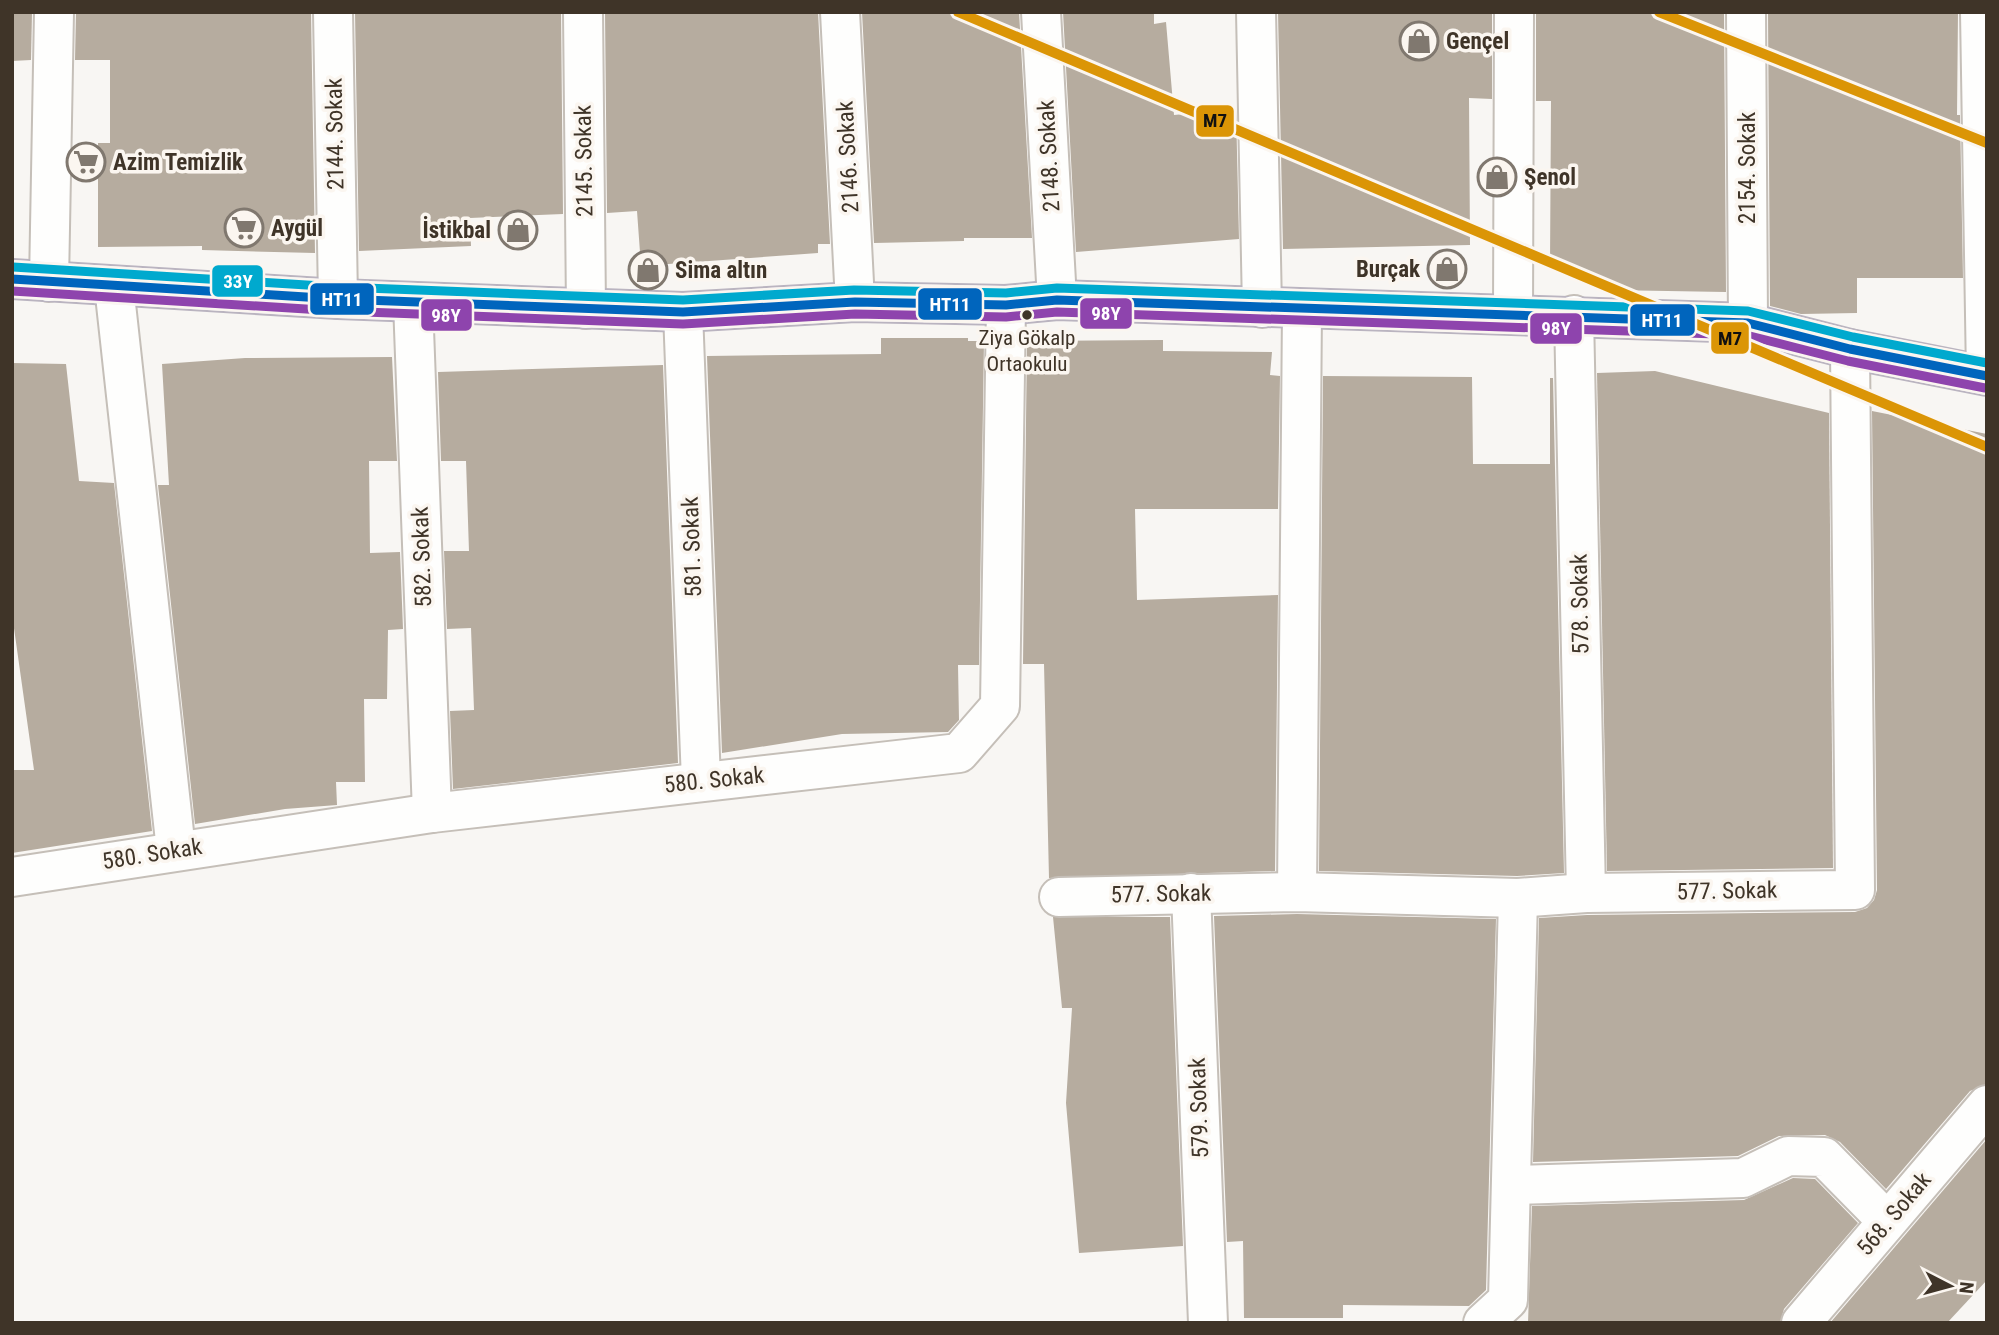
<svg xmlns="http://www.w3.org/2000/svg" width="1999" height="1335" font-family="'Roboto Condensed',sans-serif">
<rect width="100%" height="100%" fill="#f8f6f3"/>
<g fill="#b6ac9f">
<polygon points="12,12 32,12 31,60 12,61"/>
<polygon points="76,12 311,12 315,253 202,250 202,246 98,247 98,143 110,143 110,60 75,60"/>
<polygon points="355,12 561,12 563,214 470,218 471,246 359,251"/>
<polygon points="605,12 818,12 830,244 818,244 818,253 641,266 637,211 607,213"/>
<polygon points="862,12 1019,12 1032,238 964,238 964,241 874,243"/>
<polygon points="1063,12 1154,12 1154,24 1166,22 1174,115 1236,109 1239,239 1076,252"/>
<polygon points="1278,12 1492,12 1492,99 1469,98 1470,245 1283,249"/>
<polygon points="1536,12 1724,12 1726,292 1609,290 1550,265 1551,101 1536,101"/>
<polygon points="1768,12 1958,12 1957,115 1960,115 1963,278 1857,278 1857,313 1801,314 1770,306"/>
<polygon points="881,338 968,338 968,341 984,341 979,665 958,665 959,720 948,732 842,734 722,753 707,356 881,354"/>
<polygon points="1163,340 1163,351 1272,352 1270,375 1280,376 1278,509 1135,509 1137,600 1278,595 1275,871 1049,878 1044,664 1023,664 1027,341"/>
<polygon points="392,357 397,461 369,461 370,553 400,552 403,629 388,630 387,699 364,699 365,782 336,782 337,805 285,809 195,824 158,485 169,485 162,364 245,358"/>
<polygon points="12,363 66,364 79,481 114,483 152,831 12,853 12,770 34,770 12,614"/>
<polygon points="663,365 678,763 453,789 450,711 474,710 471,628 447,629 444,551 469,551 466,461 441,461 438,372"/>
<polygon points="1655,371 1829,413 1833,868 1607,871 1597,373"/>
<polygon points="1323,376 1472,377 1473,464 1550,464 1550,378 1553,378 1564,873 1517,876 1319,871"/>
<polygon points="1872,411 1987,434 1987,1084 1970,1091 1886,1189 1840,1142 1825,1135 1779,1136 1738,1156 1533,1162 1539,918 1587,915 1855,912 1867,908 1874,900 1877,890"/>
<polygon points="1297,914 1496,919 1486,1290 1469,1306 1343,1305 1343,1318 1244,1318 1243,1241 1227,1242 1214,916"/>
<polygon points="1053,917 1170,917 1183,1246 1079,1253 1066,1103 1072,1008 1062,1008"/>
<polygon points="1987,1139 1987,1280 1947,1323 1830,1323"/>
<polygon points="1793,1178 1815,1179 1858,1223 1784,1309 1780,1323 1528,1323 1532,1206 1744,1200"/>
</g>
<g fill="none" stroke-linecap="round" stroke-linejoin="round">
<defs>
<g id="minor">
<polyline points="333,12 338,299"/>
<polyline points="583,12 586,309"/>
<polyline points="840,12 855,302"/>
<polyline points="1041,12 1057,300"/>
<polyline points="1256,12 1262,308"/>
<polyline points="1746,12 1748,323"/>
<polyline points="1980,12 1986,375"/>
<polyline points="49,282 54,12"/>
<polyline points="114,286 176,850"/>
<polyline points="413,302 432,813"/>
<polyline points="683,312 701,781"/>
<polyline points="1513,315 1514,12"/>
<polyline points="1574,315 1586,893"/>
<polyline points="12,877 432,813 959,753 1000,706 1006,305"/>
<polyline points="1297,892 1302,310"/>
<polyline points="1191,893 1208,1323"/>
<polyline points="1059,897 1297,892 1518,898 1586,893 1855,890 1850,349"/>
<polyline points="1512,1185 1743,1178 1788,1156 1824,1157 1887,1221"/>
<polyline points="1483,1323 1508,1300 1518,898"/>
<polyline points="1801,1323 1987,1105"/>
</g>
<polyline id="major" points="12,279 338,299 683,312 855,302 1006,305 1057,300 1748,323 1850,349 1987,376"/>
</defs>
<use href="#minor" stroke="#c5bfb8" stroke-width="42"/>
<use href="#major" stroke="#bab4c0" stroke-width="42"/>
<use href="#minor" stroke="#fefefd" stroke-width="38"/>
<use href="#major" stroke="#f0ecf4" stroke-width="38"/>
<defs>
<polyline id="bus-1" points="12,279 338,299 683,312 855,302 1006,305 1057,300 1748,323 1850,349 1987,376"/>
<polyline id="bus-2" points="12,291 338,311 683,324 855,314 1006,317 1057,312 1746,335 1848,361 1985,388"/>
<polyline id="bus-3" points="13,267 339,287 683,300 854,290 1006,293 1057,288 1748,311 1853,337 1987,363"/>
</defs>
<use href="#bus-1" stroke="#fbf6f0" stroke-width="14"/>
<use href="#bus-2" stroke="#fbf6f0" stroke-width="14"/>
<use href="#bus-3" stroke="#fbf6f0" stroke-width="14"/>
<use href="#bus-1" stroke="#0065bd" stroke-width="9"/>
<use href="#bus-2" stroke="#8e44ad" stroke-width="9"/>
<use href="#bus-3" stroke="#00a9ce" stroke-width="9"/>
<defs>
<g id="metro-1">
<polyline points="958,12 1987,447"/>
<polyline points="1659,12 1987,143"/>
</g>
</defs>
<use href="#metro-1" stroke="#fbf6f0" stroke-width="16"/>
<use href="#metro-1" stroke="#db9506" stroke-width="10"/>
</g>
<defs>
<symbol id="shop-ring" viewBox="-11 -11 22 22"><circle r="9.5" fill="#fbf6f0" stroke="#80786f" stroke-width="1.5"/><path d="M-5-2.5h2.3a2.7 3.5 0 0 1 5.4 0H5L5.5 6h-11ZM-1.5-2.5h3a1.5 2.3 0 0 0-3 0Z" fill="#80786f"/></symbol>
<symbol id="supermarket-ring" viewBox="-11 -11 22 22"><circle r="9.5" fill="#fbf6f0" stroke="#80786f" stroke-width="1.5"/><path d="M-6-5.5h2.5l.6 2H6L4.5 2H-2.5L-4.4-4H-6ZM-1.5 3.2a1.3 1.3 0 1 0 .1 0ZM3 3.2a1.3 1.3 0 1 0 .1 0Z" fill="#80786f"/></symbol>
</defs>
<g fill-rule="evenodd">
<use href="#shop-ring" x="1397" y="19" width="44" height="44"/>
<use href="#supermarket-ring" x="64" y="140" width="44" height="44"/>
<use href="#shop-ring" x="1475" y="155" width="44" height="44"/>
<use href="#supermarket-ring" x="222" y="206" width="44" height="44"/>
<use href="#shop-ring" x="496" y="208" width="44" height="44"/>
<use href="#shop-ring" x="1425" y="247" width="44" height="44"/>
<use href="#shop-ring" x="626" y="248" width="44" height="44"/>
</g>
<circle fill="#3f3428" stroke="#fbf6f0" stroke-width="2.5" cx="1027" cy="315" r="6"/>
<g text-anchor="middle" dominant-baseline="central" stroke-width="7" stroke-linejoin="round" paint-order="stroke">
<g font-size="21" fill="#3f3428" stroke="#fbf6f0">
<text x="1027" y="338">Ziya Gökalp<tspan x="1027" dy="26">Ortaokulu</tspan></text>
</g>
<g font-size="23" font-weight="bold" fill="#3f3428" stroke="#fbf6f0" text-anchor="start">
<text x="1446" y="41">Gençel</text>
<text x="113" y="162">Azim Temizlik</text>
<text x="1524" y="177">Şenol</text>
<text x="271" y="228">Aygül</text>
<text x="491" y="230" text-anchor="end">İstikbal</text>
<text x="1420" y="269" text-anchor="end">Burçak</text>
<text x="675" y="270">Sima altın</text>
</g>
<g font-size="23" fill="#3f3428" stroke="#fbf6f0">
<text transform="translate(335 134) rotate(-91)">2144. Sokak</text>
<text transform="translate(1049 156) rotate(-93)">2148. Sokak</text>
<text transform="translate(848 157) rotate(-93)">2146. Sokak</text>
<text transform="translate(584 161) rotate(-91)">2145. Sokak</text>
<text transform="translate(1747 168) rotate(-90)">2154. Sokak</text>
<text transform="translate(692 547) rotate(-92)">581. Sokak</text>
<text transform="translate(422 557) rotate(-92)">582. Sokak</text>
<text transform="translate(1580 604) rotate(-91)">578. Sokak</text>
<text transform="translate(714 780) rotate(-6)">580. Sokak</text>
<text transform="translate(152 854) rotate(-9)">580. Sokak</text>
<text transform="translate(1727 891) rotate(-1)">577. Sokak</text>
<text transform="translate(1161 894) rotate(-1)">577. Sokak</text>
<text transform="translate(1199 1108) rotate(-92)">579. Sokak</text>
<text transform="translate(1894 1214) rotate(-50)">568. Sokak</text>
</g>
</g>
<g stroke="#fbf6f0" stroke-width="2.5">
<rect x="1195" y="104" width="40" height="34" rx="7" fill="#db9506"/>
<rect x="211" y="264" width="53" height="34" rx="7" fill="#00a9ce"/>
<rect x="309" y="282" width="66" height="34" rx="7" fill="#0065bd"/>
<rect x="917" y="287" width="66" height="34" rx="7" fill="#0065bd"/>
<rect x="1079" y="297" width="54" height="33" rx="7" fill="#8e44ad"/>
<rect x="420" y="298" width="53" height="34" rx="7" fill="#8e44ad"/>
<rect x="1629" y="303" width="67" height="34" rx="7" fill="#0065bd"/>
<rect x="1529" y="312" width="54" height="33" rx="7" fill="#8e44ad"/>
<rect x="1710" y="321" width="40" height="34" rx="7" fill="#db9506"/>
</g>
<g font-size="19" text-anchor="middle" font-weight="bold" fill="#fff">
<text x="238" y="288">33Y</text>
<text x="342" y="306">HT11</text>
<text x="950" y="311">HT11</text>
<text x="1106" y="320">98Y</text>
<text x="446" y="322">98Y</text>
<text x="1662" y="327">HT11</text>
<text x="1556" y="335">98Y</text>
</g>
<g font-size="19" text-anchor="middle" font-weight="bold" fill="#111">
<text x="1215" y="127">M7</text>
<text x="1730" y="345">M7</text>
</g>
<rect width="1999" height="1335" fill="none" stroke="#3f3428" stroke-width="28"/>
<g transform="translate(1950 1286) rotate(96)" stroke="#fbf6f0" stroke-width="5" paint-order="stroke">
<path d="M0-5L12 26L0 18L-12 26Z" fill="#3f3428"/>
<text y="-10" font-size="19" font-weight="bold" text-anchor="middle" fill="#3f3428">N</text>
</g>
</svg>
